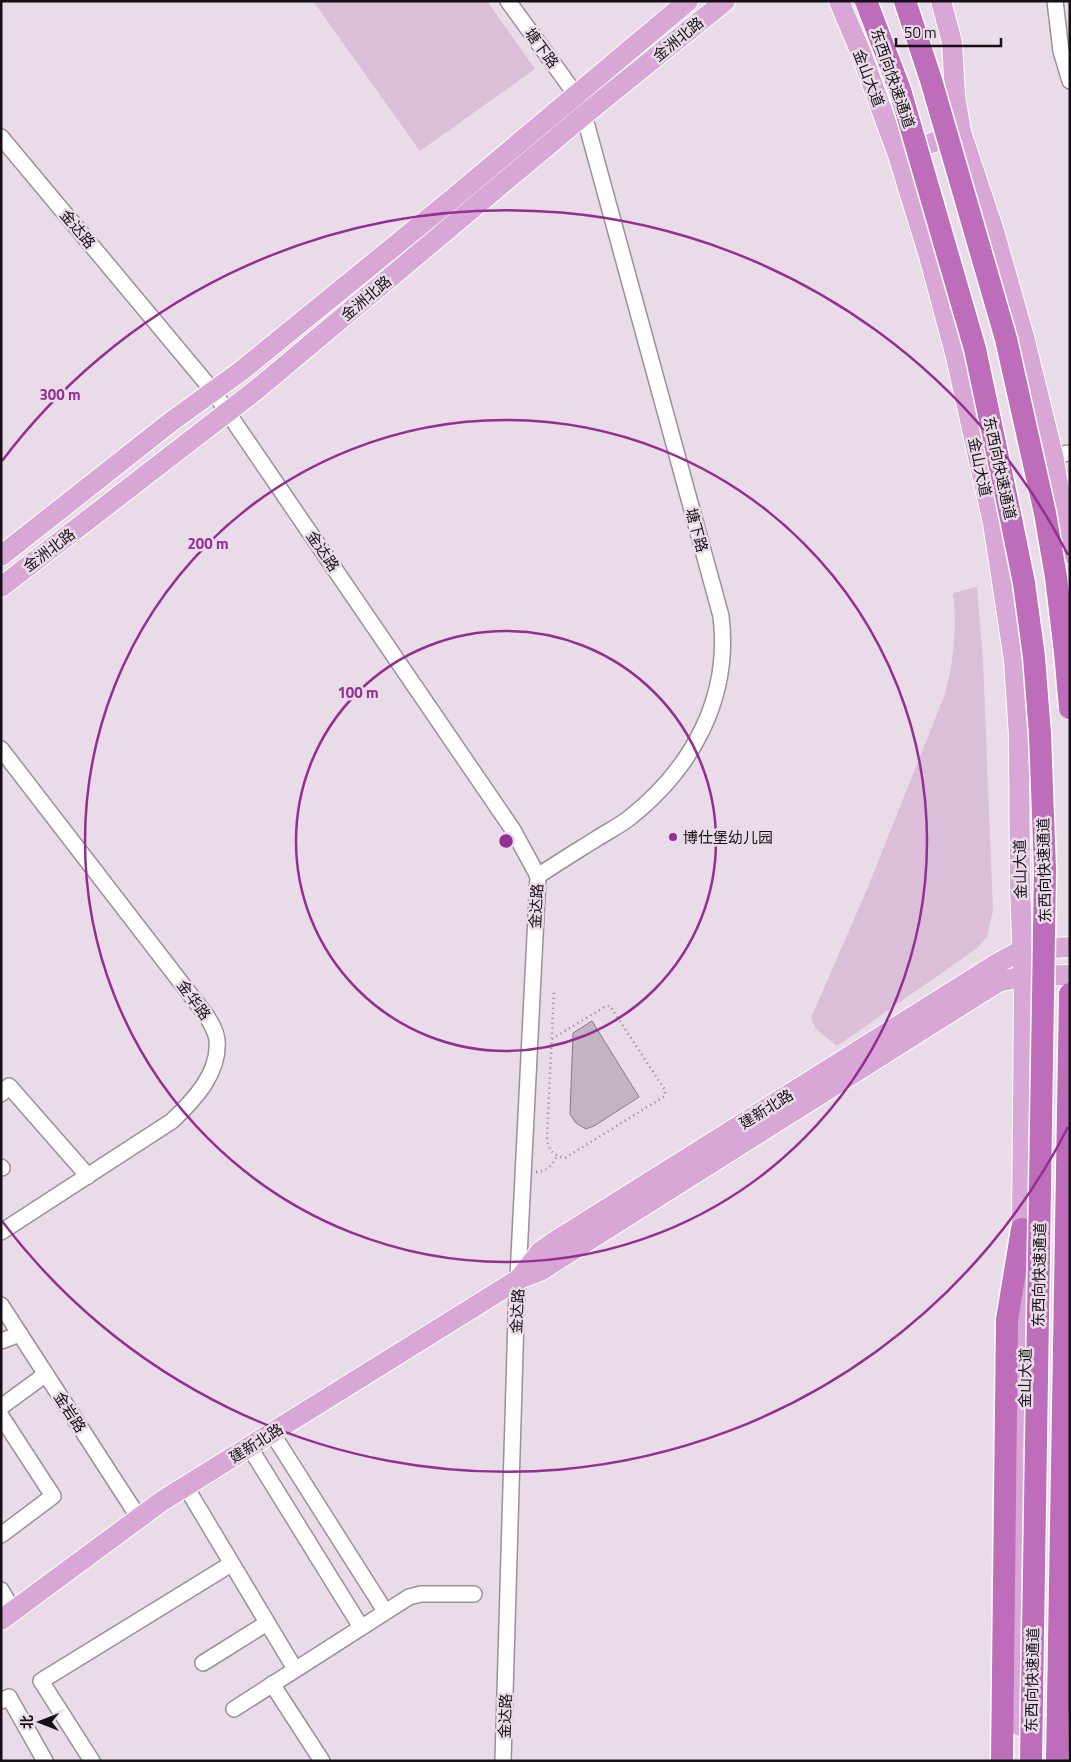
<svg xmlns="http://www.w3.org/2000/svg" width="1071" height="1762" font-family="'Titillium Web','Noto Sans SC',sans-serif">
<rect width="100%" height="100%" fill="#eadbe8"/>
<g fill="#dbbfd8">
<polygon points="313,1 487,1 535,69 420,151"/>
<path d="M977,587L983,661L993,911L987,937L976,949L837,1046L816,1029L811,1018L868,887L945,694C954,660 957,628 953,593Z"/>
</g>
<polygon fill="#c2b4c0" stroke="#877985" points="592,1021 639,1097 594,1126 586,1129 576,1123 570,1114 573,1033"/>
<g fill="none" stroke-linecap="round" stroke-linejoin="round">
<defs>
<g id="minor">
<polyline points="508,1 576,95"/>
<polyline points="1055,1 1061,51 1070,81"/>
<polyline points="1,137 213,391 513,830 538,876 516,1317 503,1761"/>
<polyline points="1053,455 1070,453"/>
<path d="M1,749L206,1015C211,1023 216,1031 217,1040C220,1073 194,1100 172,1121L1,1232"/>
<path d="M538,876C557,863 577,851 596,839C607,832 619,826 628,819C692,769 731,698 721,616L584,115"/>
<polyline points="1,1094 9,1086 88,1176"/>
<polyline points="1,1167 2,1168"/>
<polyline points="1,1305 139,1518"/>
<polyline points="1,1341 20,1334"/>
<polyline points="1,1407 46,1374"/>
<polyline points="1,1416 53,1496 1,1535"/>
<polyline points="272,1433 385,1611"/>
<polyline points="250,1448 361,1627"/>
<polyline points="186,1487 295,1669"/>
<polyline points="1,1590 13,1611"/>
<polyline points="203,1663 267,1623"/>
<polyline points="272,1684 322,1761"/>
<polyline points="1,1701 9,1697 45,1761"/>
<polyline points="234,1709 409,1597 421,1594 474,1594"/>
<polyline points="92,1761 41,1681 231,1564"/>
</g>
<g id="major">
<polyline points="839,1 861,53 898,155 929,256 956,357 993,523 1014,660 1019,736 1020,886 1024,992 1022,1229 1026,1321 1020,1726"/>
<polyline points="941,1 952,42 955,96 961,132 994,231 1024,337 1053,455 1070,553"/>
<polyline points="902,154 961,132"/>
<polyline points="1,556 172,421 241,371 451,200 688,1"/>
<polyline points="1,587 256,390 584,115 725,1"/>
<polyline points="519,1279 540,1252 554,1242 998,963 1022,950 1070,947"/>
<polyline points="1,1620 162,1501 519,1279 540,1271 998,982 1023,976 1070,975"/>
</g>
<g id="highway">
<polyline points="1002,1761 1007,1320 1022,1229"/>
<polyline points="1057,1761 1070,994"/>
</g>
</defs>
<use href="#minor" stroke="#9c8f9b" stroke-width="18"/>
<use href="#major" stroke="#fff" stroke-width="22"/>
<use href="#highway" stroke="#fff" stroke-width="25"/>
<g stroke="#8d828c" stroke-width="2.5" stroke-dasharray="1 4" stroke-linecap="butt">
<path d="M552,1039L606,1006H610L665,1090V1096L565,1158C552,1155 548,1149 547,1137L554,991"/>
<path d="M536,1172C548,1171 551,1166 557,1156"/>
</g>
<use href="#minor" stroke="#fff" stroke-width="15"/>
<use href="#major" stroke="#d8a7d6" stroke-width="20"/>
<use href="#highway" stroke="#be6dba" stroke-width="22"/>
<defs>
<g id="highway-bridge">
<polyline points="866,1 900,90 975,349 1011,519 1024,583 1034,657 1040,734 1045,869 1031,1761"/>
<polyline points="905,1 931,80 1006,339 1045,513 1056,577 1065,652 1070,708"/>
</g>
</defs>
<use href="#highway-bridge" stroke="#fff" stroke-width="25" stroke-linecap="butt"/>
<use href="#highway-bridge" stroke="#be6dba" stroke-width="22"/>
</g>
<g fill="none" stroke="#942e92" stroke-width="2.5">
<circle cx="506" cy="841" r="210"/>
<circle cx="506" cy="841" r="421"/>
<path d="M1068 1127A631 631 0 0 1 2 1221M2 461A631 631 0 0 1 1068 555"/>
</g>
<circle fill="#942e92" stroke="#eadbe8" stroke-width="2" cx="673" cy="837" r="5"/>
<g text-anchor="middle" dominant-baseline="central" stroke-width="5" stroke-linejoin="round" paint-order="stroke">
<g font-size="15" fill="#151015" stroke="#eadbe8">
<text transform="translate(678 39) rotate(-39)">金洲北路</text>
<text transform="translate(542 48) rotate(54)">塘下路</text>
<text transform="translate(869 78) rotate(69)">金山大道</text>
<text transform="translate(893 78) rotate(71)">东西向快速通道</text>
<text transform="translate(78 229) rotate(50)">金达路</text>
<text transform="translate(366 298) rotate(-40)">金洲北路</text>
<text transform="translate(980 467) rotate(78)">金山大道</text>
<text transform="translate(1000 468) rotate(78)">东西向快速通道</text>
<text transform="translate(697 530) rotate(75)">塘下路</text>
<text transform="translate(49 550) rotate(-37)">金洲北路</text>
<text transform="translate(323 551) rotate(56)">金达路</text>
<text transform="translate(1020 869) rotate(-91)">金山大道</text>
<text transform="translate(1044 870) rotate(-91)">东西向快速通道</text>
<text transform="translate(536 906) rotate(-87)">金达路</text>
<text transform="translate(194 1000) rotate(54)">金华路</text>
<text transform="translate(766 1109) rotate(-32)">建新北路</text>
<text transform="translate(1039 1275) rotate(-89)">东西向快速通道</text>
<text transform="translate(517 1311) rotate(-87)">金达路</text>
<text transform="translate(1025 1378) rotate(-89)">金山大道</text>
<text transform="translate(70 1412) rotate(57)">金岩路</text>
<text transform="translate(256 1443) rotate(-32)">建新北路</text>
<text transform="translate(1032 1680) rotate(-89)">东西向快速通道</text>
<text transform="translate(505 1716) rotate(-88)">金达路</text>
</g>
<g font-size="15" fill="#151015" stroke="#eadbe8" text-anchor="start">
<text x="683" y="837">博仕堡幼儿园</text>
</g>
</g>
<circle cx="506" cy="841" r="8" fill="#942e92" stroke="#eadbe8" stroke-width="2.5"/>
<g font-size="15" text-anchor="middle" font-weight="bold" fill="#942e92" stroke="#eadbe8" stroke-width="5" stroke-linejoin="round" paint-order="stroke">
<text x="60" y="400">300 m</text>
<text x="208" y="549">200 m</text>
<text x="358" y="698">100 m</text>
</g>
<rect width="1071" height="1762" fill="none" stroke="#151015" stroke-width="5"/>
<g transform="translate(40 1722) rotate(270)" stroke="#eadbe8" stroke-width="4" paint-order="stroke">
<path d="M0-4L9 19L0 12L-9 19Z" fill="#151015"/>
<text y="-8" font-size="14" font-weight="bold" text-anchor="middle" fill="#151015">北</text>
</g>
<path d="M896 38v8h105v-8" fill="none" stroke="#151015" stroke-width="2.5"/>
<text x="904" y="38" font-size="15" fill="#151015" stroke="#eadbe8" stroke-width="4" paint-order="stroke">50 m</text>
</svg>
